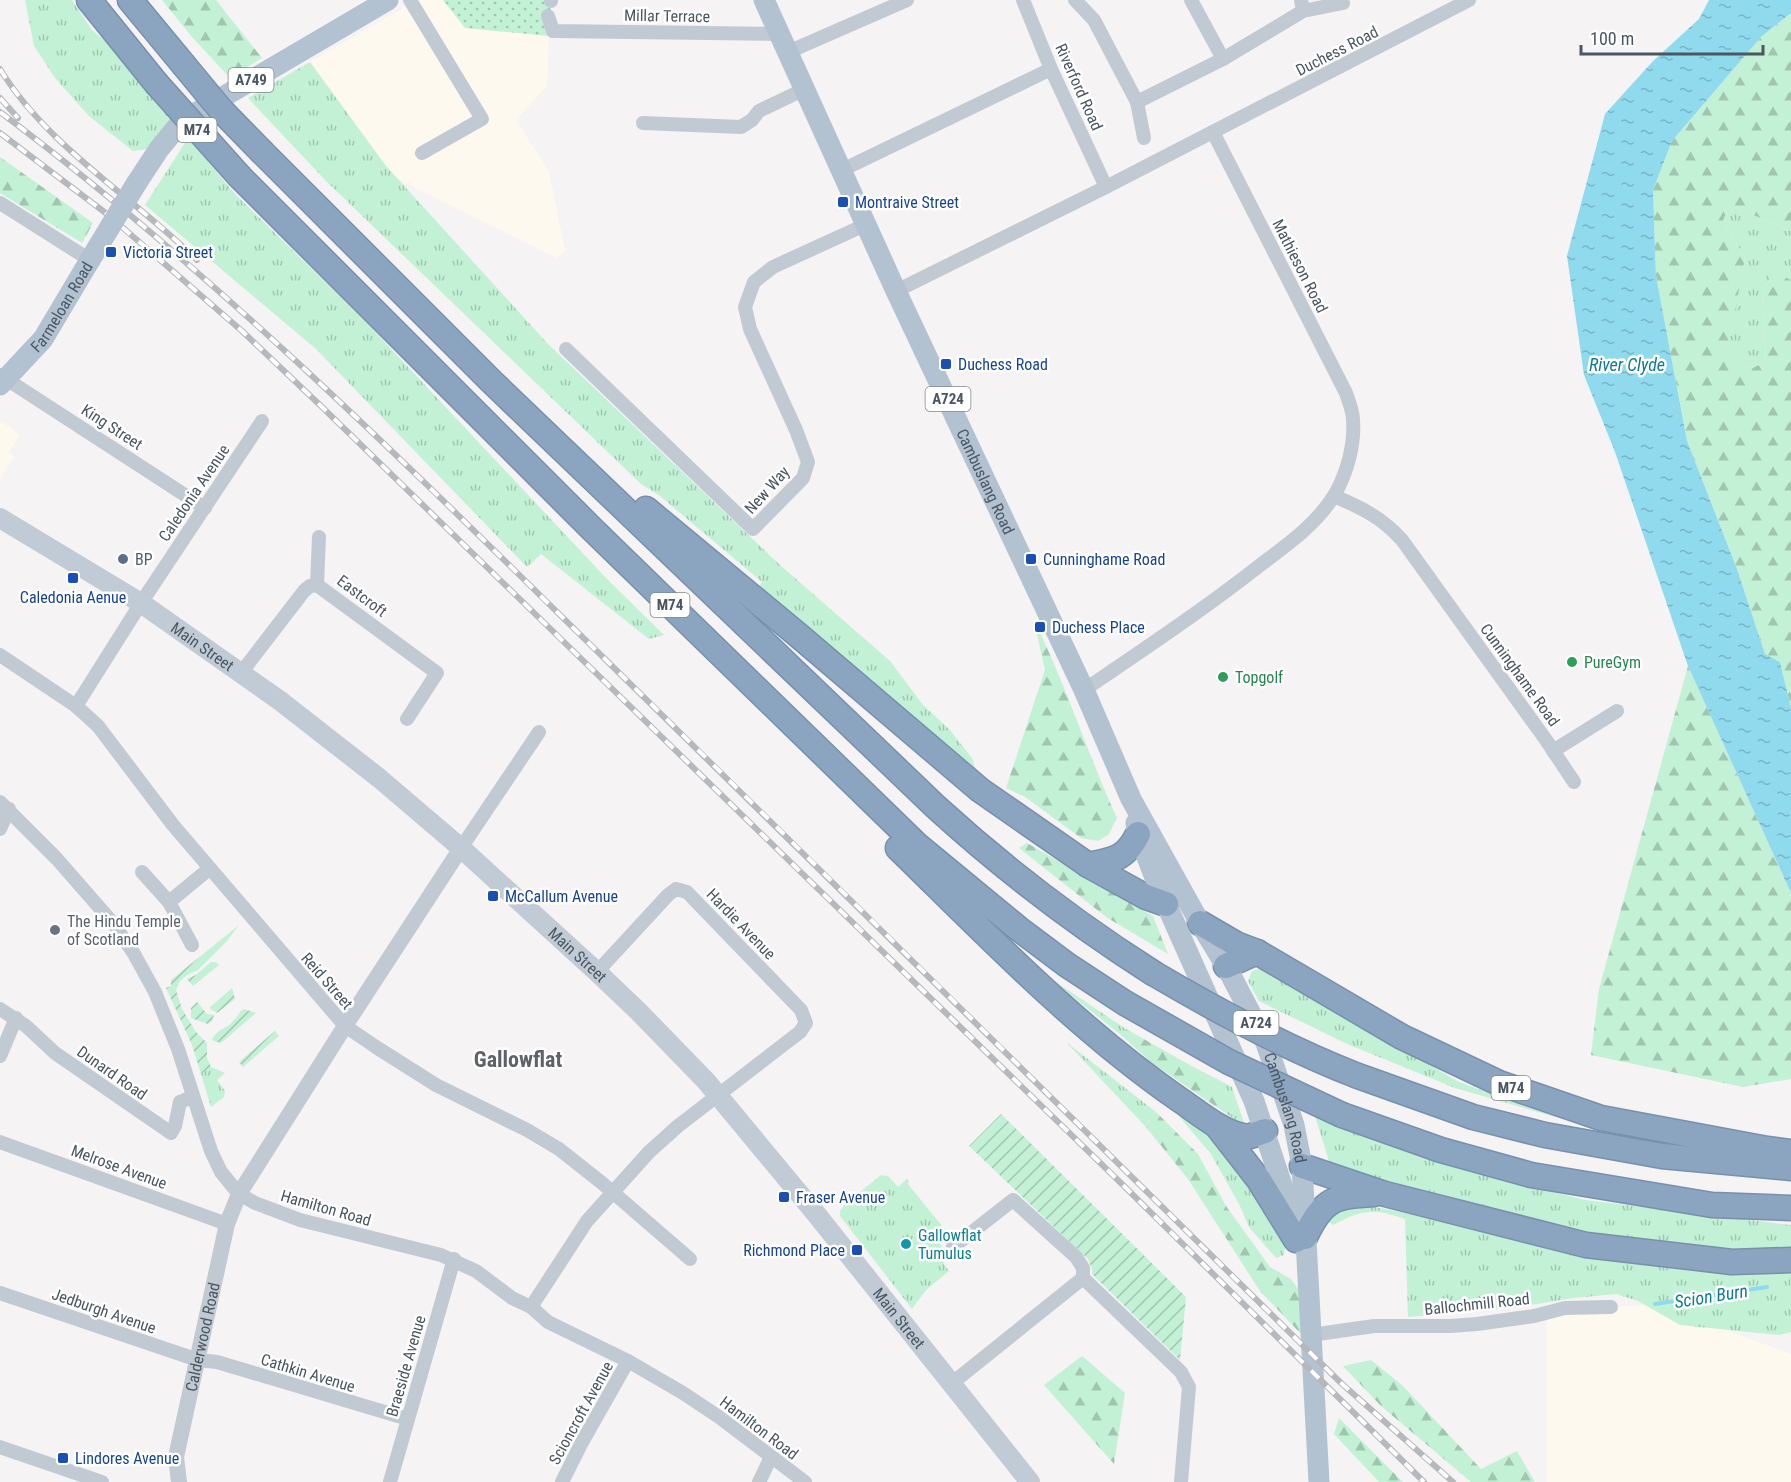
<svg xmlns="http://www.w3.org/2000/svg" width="1791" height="1482" font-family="'Roboto Condensed',sans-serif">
<defs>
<pattern id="grass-tufts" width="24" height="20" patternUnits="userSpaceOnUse" patternTransform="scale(1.5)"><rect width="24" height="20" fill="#c3f1d5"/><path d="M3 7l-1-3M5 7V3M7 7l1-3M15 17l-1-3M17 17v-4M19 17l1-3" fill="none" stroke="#a0c6b0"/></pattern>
<pattern id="forest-firs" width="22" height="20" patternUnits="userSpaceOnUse" patternTransform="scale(1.5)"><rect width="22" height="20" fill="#c3f1d5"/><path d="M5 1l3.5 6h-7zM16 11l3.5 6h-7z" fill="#a0c6b0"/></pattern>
<pattern id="park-dots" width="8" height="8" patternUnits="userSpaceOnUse" patternTransform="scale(1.5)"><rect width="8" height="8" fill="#c3f1d5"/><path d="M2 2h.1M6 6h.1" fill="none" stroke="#a0c6b0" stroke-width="1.8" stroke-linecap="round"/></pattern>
<pattern id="garden-furrows" width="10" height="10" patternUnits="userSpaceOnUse" patternTransform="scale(1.5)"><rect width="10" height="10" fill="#c3f1d5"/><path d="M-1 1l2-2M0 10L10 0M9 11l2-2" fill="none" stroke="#a0c6b0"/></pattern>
<pattern id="water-ripples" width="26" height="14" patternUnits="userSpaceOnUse" patternTransform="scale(1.5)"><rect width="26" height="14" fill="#90daee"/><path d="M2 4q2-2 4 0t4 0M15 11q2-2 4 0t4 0" fill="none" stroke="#78b4c4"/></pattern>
</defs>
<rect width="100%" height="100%" fill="#f5f3f3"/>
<g fill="#fdf9ef">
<polygon points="417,0 443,0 465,28 549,36 547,86 516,120 549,171 565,250 557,258 398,179 386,166 310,62"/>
<polygon points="0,420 20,435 9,452 15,457 0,478"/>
<polygon points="1655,1304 1791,1354 1791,1482 1547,1482 1547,1312"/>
</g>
<g fill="url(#grass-tufts)">
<polygon points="25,0 72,0 92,30 110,45 172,117 147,149 133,151 89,116 55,78 34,46"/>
<polygon points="310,62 386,166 548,344 780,565 890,661 923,705 949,729 972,758 979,779 758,588 762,582 660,496 641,484 327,182 248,98"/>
<polygon points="188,138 236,195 363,319 606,578 664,635 649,639 541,554 527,567 316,349 145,205"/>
<polygon points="1728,207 1734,207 1791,231 1791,280 1773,272 1762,293 1766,361 1753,368 1725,359 1745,258 1723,221"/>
<polygon points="1262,968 1459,1082 1559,1118 1455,1088 1347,1044 1259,1001 1248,981 1252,971"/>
<polygon points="1047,976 1126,1029 1121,1035"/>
<polygon points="1066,1042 1156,1112 1145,1126"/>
<polygon points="1188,1064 1232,1087 1245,1126 1230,1116 1237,1102"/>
<polygon points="211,1067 225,1073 217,1080 225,1091 224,1097 211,1107 201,1074"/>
<polygon points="1177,1114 1223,1143 1272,1208 1278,1237 1285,1245 1284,1255 1276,1258 1249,1227 1239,1204 1211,1154"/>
<polygon points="1315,1116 1463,1169 1585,1200 1791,1225 1791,1254 1632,1244 1523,1220 1331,1168"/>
<polygon points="881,1175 888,1176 898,1187 907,1179 909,1182 908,1184 946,1231 938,1242 951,1257 943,1263 949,1271 926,1290 912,1309 840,1216 840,1211 844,1205"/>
<path d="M1354,1203L1507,1233L1791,1272V1332L1779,1335L1680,1325L1638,1301L1616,1294L1574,1298L1511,1308L1408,1317L1405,1219C1374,1208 1363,1209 1333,1225L1329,1222L1332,1215Z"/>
</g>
<g fill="url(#forest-firs)">
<polygon points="162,0 216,0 262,58 230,78 192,37"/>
<polygon points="1791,13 1791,231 1734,207 1728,207 1723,221 1745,258 1726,359 1753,368 1766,361 1762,293 1773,271 1791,280 1791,708 1780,662 1765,654 1737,569 1687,441 1656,276 1653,190 1672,141 1761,37"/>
<polygon points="0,157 93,223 82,243 0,193"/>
<path d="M1034,621C1066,684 1087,753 1117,818L1108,835L1098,841L1081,838L1025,797L1006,788L1045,670Z"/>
<polygon points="1688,666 1791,893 1791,1079 1743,1087 1591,1055 1599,989"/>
<polygon points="1027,843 1153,916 1168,954 1106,917 1019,848"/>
<polygon points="1126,1029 1188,1064 1237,1102 1230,1116 1152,1063 1121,1035"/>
<polygon points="1156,1112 1198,1154 1226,1206 1270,1267 1291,1279 1305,1299 1302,1335 1260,1291 1188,1179 1145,1126"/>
<polygon points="1082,1356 1125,1393 1114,1464 1044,1385"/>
<polygon points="1371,1360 1402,1385 1481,1469 1517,1451 1535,1482 1471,1482 1381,1406 1343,1366"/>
<polygon points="1339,1418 1403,1482 1379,1482 1334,1434"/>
</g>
<polygon fill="url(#park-dots)" points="443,0 551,0 549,36 465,28"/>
<g fill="url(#garden-furrows)">
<polygon points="239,925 227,941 198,970 187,975 180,981 176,990 182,1009 196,1032 207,1043 207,1058 211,1067 201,1074 192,1045 166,988 171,986 171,980"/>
<polygon points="211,962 216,962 219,965 193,986 187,979 196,975"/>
<polygon points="232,988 235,999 217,1013 209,1008"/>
<polygon points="197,1002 207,1014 214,1015 212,1021 208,1024 191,1018 191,1008"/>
<path d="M244,1009L256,1013L221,1043L214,1041L212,1039C222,1025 225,1031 234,1020C239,1016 238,1012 244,1009Z"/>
<polygon points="275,1031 279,1036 243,1067 239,1062"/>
<polygon points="1001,1114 1186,1297 1180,1360 1092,1274 1092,1269 1088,1259 969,1146"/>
</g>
<polygon fill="url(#water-ripples)" points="1709,0 1791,0 1791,13 1761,37 1672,141 1653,190 1656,276 1687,441 1737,569 1765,654 1780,662 1791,708 1791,893 1688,666 1615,452 1584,375 1567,256 1605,114 1653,61 1699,19"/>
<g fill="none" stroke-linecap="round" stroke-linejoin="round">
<polyline stroke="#90daee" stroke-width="4" points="1655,1304 1767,1287"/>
<defs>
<g id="motorway">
<polyline points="89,0 156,83"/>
<polyline points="130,0 183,64"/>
<path d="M263,153L492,382L936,807C1004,869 1076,924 1153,973"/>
<polyline points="240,177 592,529 917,845 1019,929 1067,965 1125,1003"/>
<polyline points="646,509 798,635 980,790 1088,865 1146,897 1166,904"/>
<path d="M898,848C988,936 1076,1028 1180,1100C1198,1112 1221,1132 1243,1136C1250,1138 1258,1133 1265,1131"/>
<path d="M1088,865C1113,860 1126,859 1138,834"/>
<polyline points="1200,923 1236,944 1257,952 1402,1037 1499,1083 1601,1118 1767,1149 1791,1152"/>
<polyline points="1226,966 1257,952"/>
<polyline points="1358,1076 1473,1117 1545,1135 1662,1156 1791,1168"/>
<polyline points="1342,1115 1441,1150 1531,1175 1712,1205 1791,1208"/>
<polyline points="1217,1126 1259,1180 1296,1240"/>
<polyline points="1302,1166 1385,1194 1586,1245 1732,1262 1791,1260"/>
<path d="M1305,1237C1323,1199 1334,1196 1374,1194"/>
</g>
</defs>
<use href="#motorway" stroke="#7690ad" stroke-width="27"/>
<g stroke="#c1cad2" stroke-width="14">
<polyline points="410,0 482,119 422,153"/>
<polyline points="1023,0 1051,69 1106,187"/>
<polyline points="1075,0 1094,20 1137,102 1144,138"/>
<polyline points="551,1 551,0"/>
<polyline points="1303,11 1343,3"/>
<polyline points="548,16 553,31 780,34"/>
<polyline points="788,52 907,0"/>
<polyline points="1223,59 1303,11 1301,0"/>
<polyline points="1137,102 1223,59 1191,0"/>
<polyline points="643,123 741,127 752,120 759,111 805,89"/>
<polyline points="842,170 1051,69"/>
<polyline points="0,203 90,260"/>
<polyline points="896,291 1106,187 1469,0"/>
<polyline points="566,349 753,529 803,478 808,462 796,430 750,329 745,307 754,282 773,267 867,224"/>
<polyline points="0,375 205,508"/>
<path d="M1334,496C1362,508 1381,517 1402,540L1546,740L1574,782"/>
<polyline points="317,585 319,537"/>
<polyline points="0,655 76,706 98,726 173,825 345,1026 379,1049 436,1085 527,1130 559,1149 602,1183 690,1259"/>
<polyline points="241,673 304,591 310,586 317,585 437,673 407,719"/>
<path d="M1084,690C1143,650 1203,610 1259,566C1287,545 1317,524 1335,494C1347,473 1355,444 1353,420C1353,411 1349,402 1346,393L1213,132"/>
<polyline points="76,706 141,603 262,421"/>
<polyline points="1553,751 1617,711"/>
<polyline points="0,802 57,859 112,922 133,952 155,992 178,1049 211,1151 221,1172 239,1194 255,1203 300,1220 441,1255 476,1271 512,1298 531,1307 548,1322 628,1361 683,1393 719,1417 805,1482"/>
<polyline points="0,829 9,809"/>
<polyline points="461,848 539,732"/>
<polyline points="142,872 169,902 192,945"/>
<polyline points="169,902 209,869"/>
<polyline points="0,1009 26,1026 55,1053 171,1133 175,1126 180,1102 192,1097"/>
<polyline points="0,1056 16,1018"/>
<polyline points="0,1142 227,1224"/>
<polyline points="953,1247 1013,1200 1076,1257 1083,1268 1083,1278"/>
<polyline points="0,1293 198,1360 217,1362 408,1419"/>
<polyline points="531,1307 587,1221 649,1152 678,1126 800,1032 806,1023 801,1010 687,892 676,889 668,895 597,972"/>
<polyline points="1311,1335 1374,1326 1450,1326 1477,1324 1534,1316 1565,1308 1611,1307"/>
<polyline points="951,1384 1083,1278 1181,1372 1189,1387 1181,1482"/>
<polyline points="0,1447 102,1482"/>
<polyline points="390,1482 454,1259"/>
<polyline points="562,1482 581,1444 628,1361"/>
<polyline points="759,1482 771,1457"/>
</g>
<path stroke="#c1cad2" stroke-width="16" id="s1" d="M179,1482L176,1457L227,1224L239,1194L345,1026L461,848"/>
<path stroke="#c1cbd6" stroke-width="20" id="s2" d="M0,518L141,603L279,700L379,778L461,848L597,972L638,1011L706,1081L817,1215L1030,1482"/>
<g stroke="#b3c2d1" stroke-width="21">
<path id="s3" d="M764,0L896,291L1084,690L1131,799L1200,923L1226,966L1266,1043L1294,1125L1302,1166L1319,1482"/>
<polyline points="136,184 159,149 182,121 388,0"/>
<path id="s4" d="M0,385L43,339L90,260"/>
<polyline points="1136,823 1138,834 1159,888 1254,1101 1289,1206 1295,1232"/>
</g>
<use href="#motorway" stroke="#8ba5c1" stroke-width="24"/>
<defs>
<g id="rail">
<path d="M0,69C47,146 133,197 197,260"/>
<polyline points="0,98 18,118"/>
<path d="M0,112C219,276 411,469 606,660C852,900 1096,1142 1341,1383L1453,1482"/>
<polyline points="0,133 107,214 242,331 322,407 1124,1186 1424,1482"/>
</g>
</defs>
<use href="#rail" stroke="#b5b8bd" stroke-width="6"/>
<use href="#rail" stroke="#fff" stroke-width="4" stroke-dasharray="11" stroke-linecap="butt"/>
<defs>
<g id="motorway-bridge">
<polyline points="183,64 221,110 263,153"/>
<polyline points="156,83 240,177"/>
<path d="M1153,973C1219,1012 1286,1048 1358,1076"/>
<polyline points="1125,1003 1229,1062 1342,1115"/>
</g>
</defs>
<use href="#motorway-bridge" stroke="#7690ad" stroke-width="27" stroke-linecap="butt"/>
<polyline stroke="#b3c2d1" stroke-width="21" points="90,260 136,184"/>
<use href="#motorway-bridge" stroke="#8ba5c1" stroke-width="24"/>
</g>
<g fill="#1a4fb4" stroke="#fff" stroke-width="2">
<rect x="837" y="196" width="12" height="12" rx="3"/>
<rect x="105" y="246" width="12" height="12" rx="3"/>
<rect x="940" y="358" width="12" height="12" rx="3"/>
<rect x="1025" y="553" width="12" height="12" rx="3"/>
<rect x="67" y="572" width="12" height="12" rx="3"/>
<rect x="1034" y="621" width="12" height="12" rx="3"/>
<rect x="487" y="890" width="12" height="12" rx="3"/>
<rect x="778" y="1191" width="12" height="12" rx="3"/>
<rect x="851" y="1244" width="12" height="12" rx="3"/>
<rect x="57" y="1452" width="12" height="12" rx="3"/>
</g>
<circle fill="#5c6f8a" stroke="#fff" stroke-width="2" cx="123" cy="559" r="6"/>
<g fill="#2e9e5b" stroke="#fff" stroke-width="2">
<circle cx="1572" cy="662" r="6"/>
<circle cx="1223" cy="677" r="6"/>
</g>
<circle fill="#6b7280" stroke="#fff" stroke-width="2" cx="55" cy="930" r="6"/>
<circle fill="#0f9aa8" stroke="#fff" stroke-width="2" cx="906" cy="1244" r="6"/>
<g text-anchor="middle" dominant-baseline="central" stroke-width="5" stroke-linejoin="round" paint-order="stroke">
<g fill="#fff" stroke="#808990" stroke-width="1.5">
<rect x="228.5" y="68" width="45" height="24" rx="4.5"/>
<rect x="177.5" y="118" width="39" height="24" rx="4.5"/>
<rect x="925.5" y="387" width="45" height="24" rx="4.5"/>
<rect x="650.5" y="593" width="39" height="24" rx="4.5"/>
<rect x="1233.5" y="1011" width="45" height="24" rx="4.5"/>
<rect x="1491.5" y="1076" width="39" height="24" rx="4.5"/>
</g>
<g font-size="15" font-weight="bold" fill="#4a5661">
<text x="251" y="80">A749</text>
<text x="197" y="130">M74</text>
<text x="948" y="399">A724</text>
<text x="670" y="605">M74</text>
<text x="1256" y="1023">A724</text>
<text x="1511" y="1088">M74</text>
</g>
<g font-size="16" fill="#4a5661" stroke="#fff">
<text transform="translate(667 16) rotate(1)">Millar Terrace</text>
<text transform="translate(1337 51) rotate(-27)">Duchess Road</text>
<text transform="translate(1079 87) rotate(66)">Riverford Road</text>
<text transform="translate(1300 266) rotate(63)">Mathieson Road</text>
<text stroke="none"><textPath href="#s4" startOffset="100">Farmeloan Road</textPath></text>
<text transform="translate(112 427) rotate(33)">King Street</text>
<text stroke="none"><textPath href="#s3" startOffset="530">Cambuslang Road</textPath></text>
<text transform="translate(767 490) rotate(-48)">New Way</text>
<text transform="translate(194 493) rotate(-56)">Caledonia Avenue</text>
<text transform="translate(362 596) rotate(37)">Eastcroft</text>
<text stroke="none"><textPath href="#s2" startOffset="240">Main Street</textPath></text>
<text transform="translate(1520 675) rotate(54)">Cunninghame Road</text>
<text transform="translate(741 924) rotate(46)">Hardie Avenue</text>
<text stroke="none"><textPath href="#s2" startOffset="726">Main Street</textPath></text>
<text transform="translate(327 981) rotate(49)">Reid Street</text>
<text transform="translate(112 1073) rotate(35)">Dunard Road</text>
<text stroke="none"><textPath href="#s3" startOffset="1226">Cambuslang Road</textPath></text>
<text transform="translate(119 1167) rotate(20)">Melrose Avenue</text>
<text transform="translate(326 1208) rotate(16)">Hamilton Road</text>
<text transform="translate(1477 1304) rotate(-6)">Ballochmill Road</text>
<text transform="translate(104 1311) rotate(19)">Jedburgh Avenue</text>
<text stroke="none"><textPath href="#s2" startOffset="1212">Main Street</textPath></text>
<text stroke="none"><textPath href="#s1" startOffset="148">Calderwood Road</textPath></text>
<text transform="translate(406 1366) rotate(-74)">Braeside Avenue</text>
<text transform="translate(308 1373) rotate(17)">Cathkin Avenue</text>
<text transform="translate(581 1413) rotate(-61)">Scioncroft Avenue</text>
<text transform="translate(759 1428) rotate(37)">Hamilton Road</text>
</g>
<g font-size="16" fill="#164399" stroke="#fff" text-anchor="start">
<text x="855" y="202">Montraive Street</text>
<text x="123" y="252">Victoria Street</text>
<text x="958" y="364">Duchess Road</text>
<text x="1043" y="559">Cunninghame Road</text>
<text x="73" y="597" text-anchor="middle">Caledonia Aenue</text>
<text x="1052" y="627">Duchess Place</text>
<text x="505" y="896">McCallum Avenue</text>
<text x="796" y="1197">Fraser Avenue</text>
<text x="845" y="1250" text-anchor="end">Richmond Place</text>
<text x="75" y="1458">Lindores Avenue</text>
</g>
<g font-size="16" fill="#4e5e75" stroke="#fff" text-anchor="start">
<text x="135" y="559">BP</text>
</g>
<g font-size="16" fill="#27864d" stroke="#fff" text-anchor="start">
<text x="1584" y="662">PureGym</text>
<text x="1235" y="677">Topgolf</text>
</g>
<g font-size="16" fill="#5b616d" stroke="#fff" text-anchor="start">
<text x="67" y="921">The Hindu Temple<tspan x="67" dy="18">of Scotland</tspan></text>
</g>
<g font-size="16" fill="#0d838f" stroke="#fff" text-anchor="start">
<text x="918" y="1235">Gallowflat<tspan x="918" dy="18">Tumulus</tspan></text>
</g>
<g font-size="18" font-style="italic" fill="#0c7c9b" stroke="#fff">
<text x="1627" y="364">River Clyde</text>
<text transform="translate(1711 1296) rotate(-9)">Scion Burn</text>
</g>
<g font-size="22" font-weight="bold" fill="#5f6368" stroke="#fff">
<text x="518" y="1059">Gallowflat</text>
</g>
</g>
<path d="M1581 45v9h182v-9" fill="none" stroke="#4a5661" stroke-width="3"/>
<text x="1590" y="45" font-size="18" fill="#4a5661" stroke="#ffffff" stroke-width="4.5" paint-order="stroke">100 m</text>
</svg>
